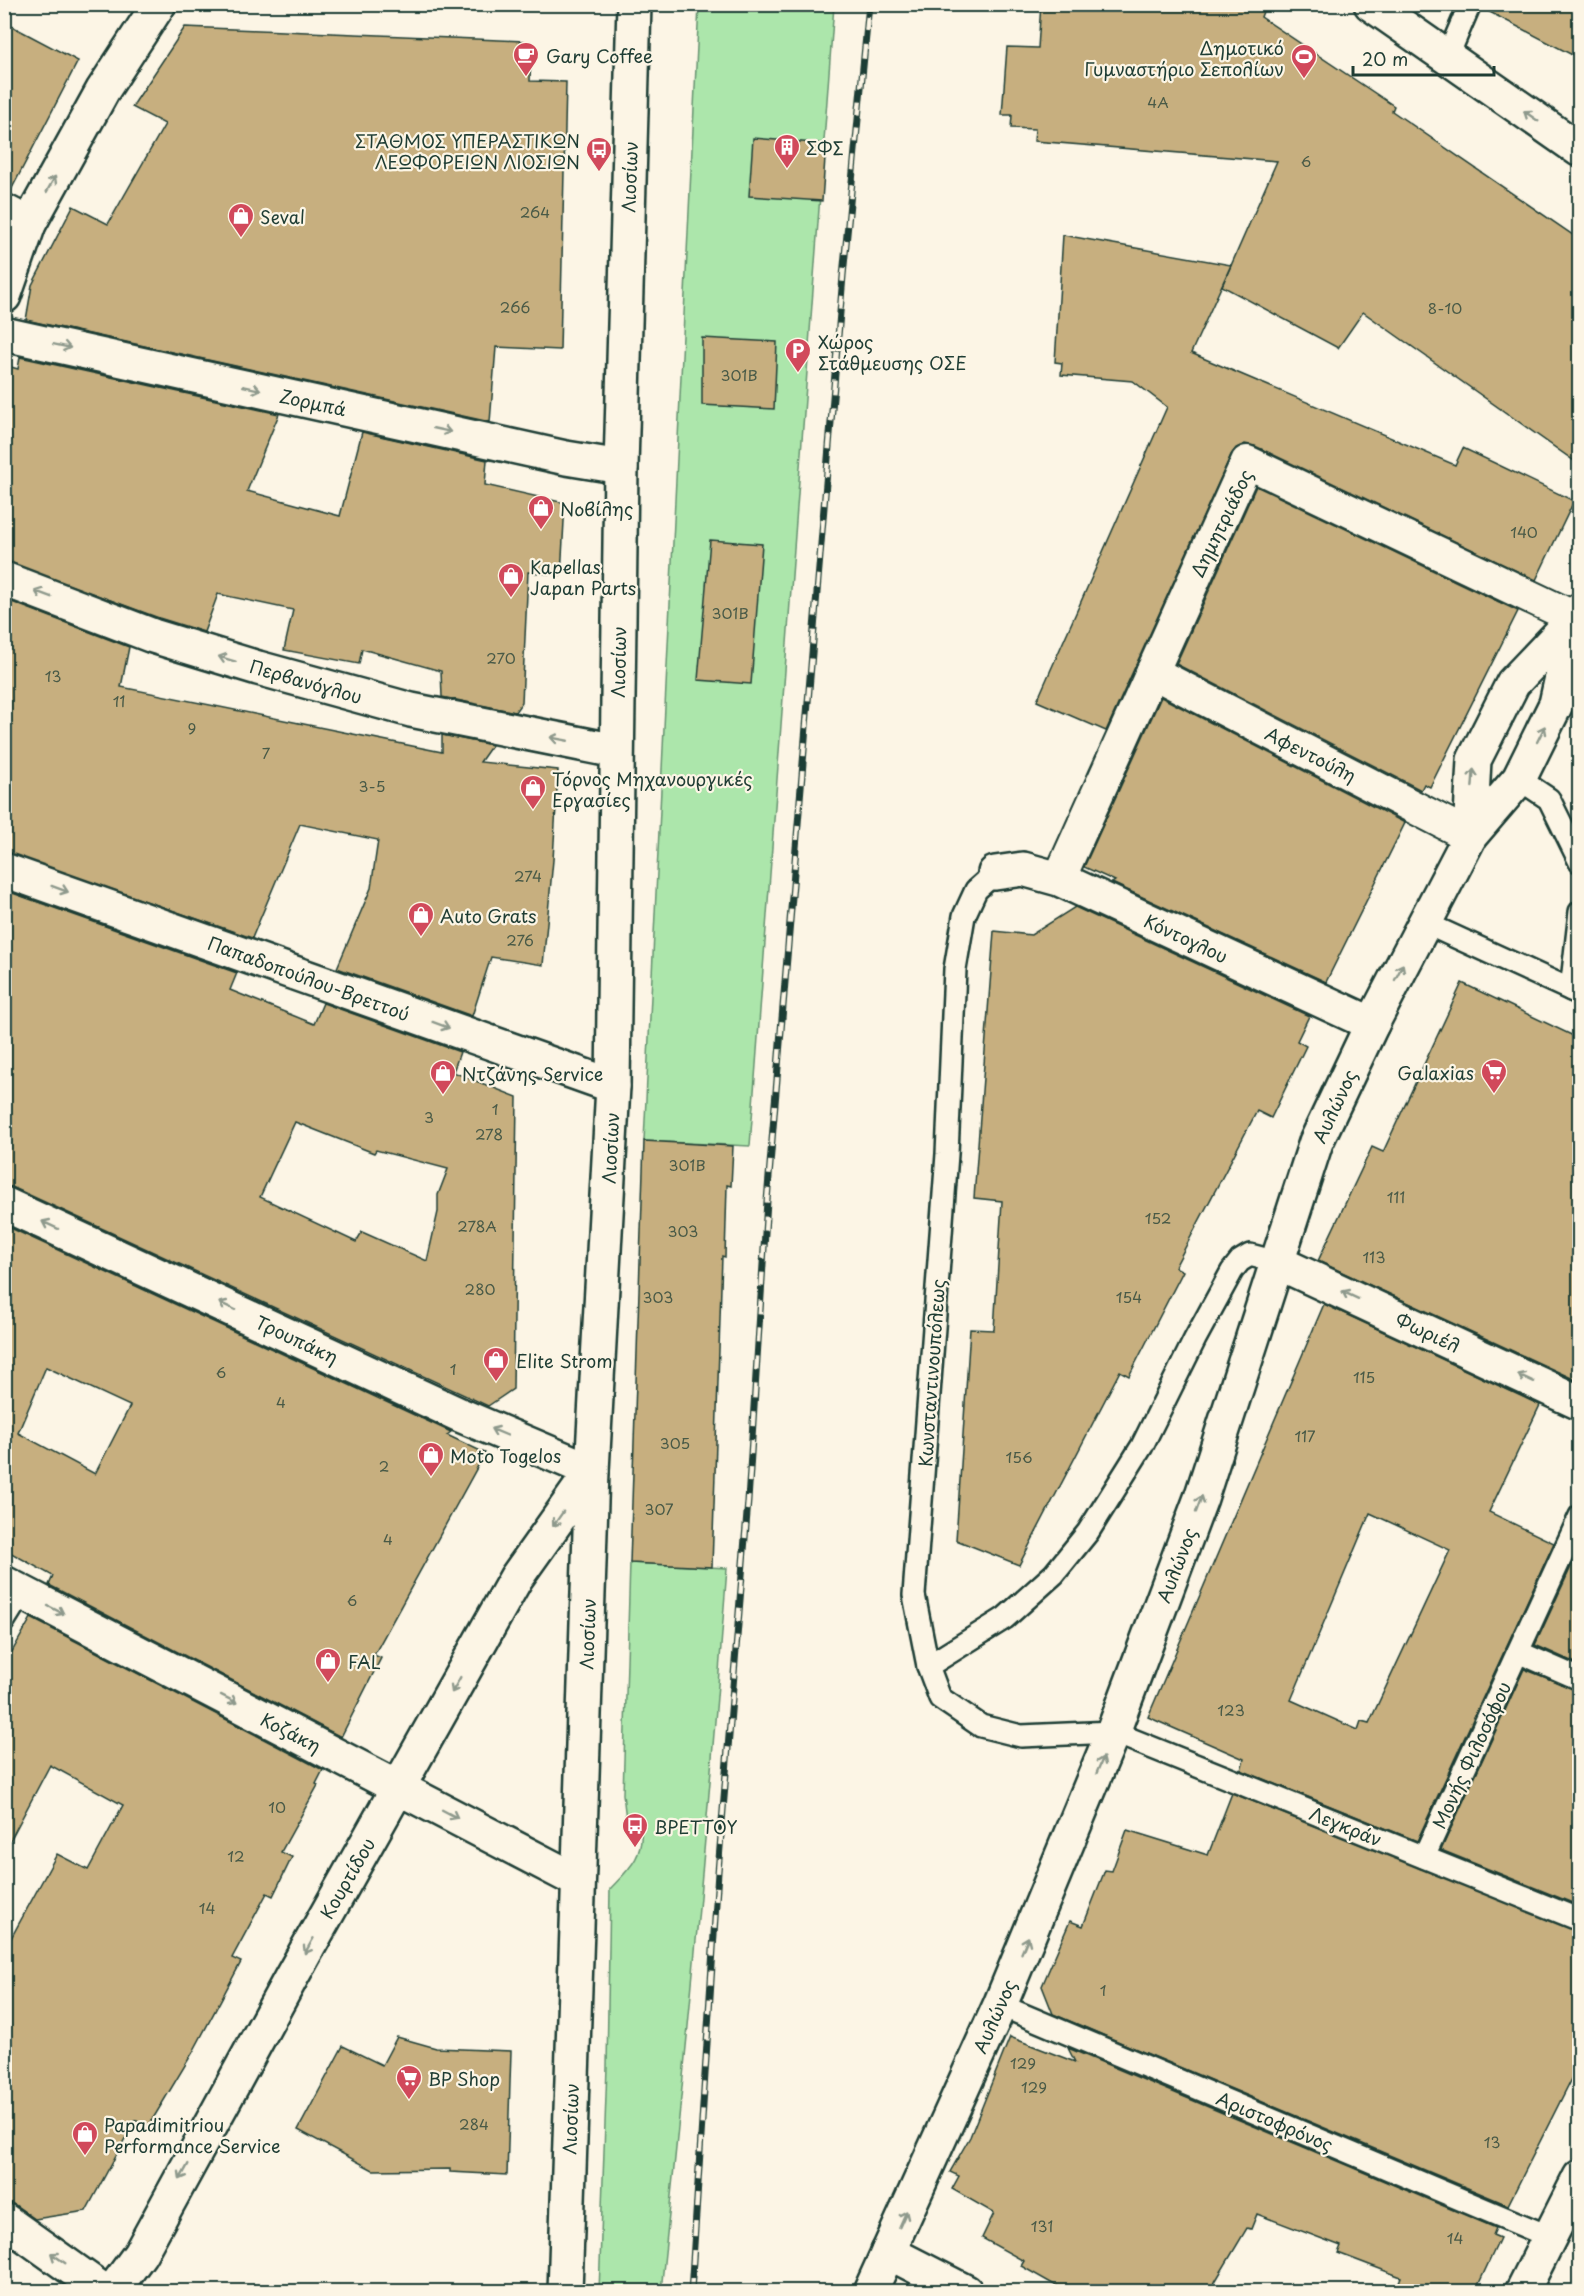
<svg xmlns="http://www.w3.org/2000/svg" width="1584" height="2296" font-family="'Playpen Sans',sans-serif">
<rect width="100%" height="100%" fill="#fcf5e5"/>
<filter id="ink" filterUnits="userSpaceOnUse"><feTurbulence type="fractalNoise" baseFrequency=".0167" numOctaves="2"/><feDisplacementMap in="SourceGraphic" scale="12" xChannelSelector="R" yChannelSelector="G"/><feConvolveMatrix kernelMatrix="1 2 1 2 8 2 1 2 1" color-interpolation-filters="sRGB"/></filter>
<g filter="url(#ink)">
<g fill="#ace6ab" stroke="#669270" stroke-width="1.5">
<polygon points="699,5 834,5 750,1146 644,1141"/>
<path d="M630,1563L727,1568C709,1810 687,2051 661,2291L599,2292L607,2067L610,1889C629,1869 644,1857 641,1828L626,1819L623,1794Z"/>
</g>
<g fill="#c7af7f" stroke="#1f3d34" stroke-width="1.5" fill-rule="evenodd">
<polygon points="1041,4 1208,4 1264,9 1261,17 1394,106 1392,111 1580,240 1580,465 1363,312 1338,348 1222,286 1277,161 1034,141 1035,129 1011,128 1012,115 1002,115 1007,47 1038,48"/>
<polygon points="1482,4 1580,4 1580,59 1482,8"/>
<polygon points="4,22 78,61 9,194 4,192"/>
<polygon points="185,27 524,41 523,53 531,54 530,81 566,82 560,350 496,347 490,422 26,320 32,285 73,206 108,224 165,124 132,107"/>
<polygon points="753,138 826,144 822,201 749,196"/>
<polygon points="1063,235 1231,265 1191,353 1455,465 1463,448 1574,501 1536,580 1255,446 1245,444 1236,448 1231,455 1106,731 1037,701 1167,407 1133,381 1061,375 1062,363 1055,362"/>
<polygon points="702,338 777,342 774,409 702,405"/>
<polygon points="20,357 279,414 247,491 340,516 362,432 487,460 485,485 565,503 561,575 528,572 522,702 515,712 442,697 441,671 362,649 359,664 284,650 293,610 218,594 204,632 159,618 4,561 4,365 18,369"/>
<polygon points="1256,486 1518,611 1430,787 1424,784 1421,790 1176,664"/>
<polygon points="710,540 762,544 751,684 698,680"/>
<polygon points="4,599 129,647 121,687 442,752 442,735 492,745 480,762 558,770 553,860 543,965 491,957 472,1016 337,968 371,888 378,840 300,824 252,938 4,852"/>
<polygon points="1161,697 1405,823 1326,982 1112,883 1115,881 1084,867"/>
<path d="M4,890L237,973L230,990L314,1024L323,1003L460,1052L453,1072L517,1097L513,1389L488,1406L12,1187L4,1186ZM295,1122L374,1153L376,1150L448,1169L438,1195V1212L427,1261L362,1232L356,1242L260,1197Z"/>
<polygon points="1075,907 1309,1016 1297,1041 1306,1046 1271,1118 1257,1111 1175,1267 1183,1271 1129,1376 1120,1371 1019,1565 956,1540 970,1329 994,1330 1002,1201 974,1198 994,931 1031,935"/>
<polygon points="1462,983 1580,1039 1580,1382 1318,1261 1372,1147 1383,1152"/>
<polygon points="644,1141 733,1146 731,1186 727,1185 725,1257 722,1256 712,1567 630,1563"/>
<path d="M4,1225L451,1432L447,1435L485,1453L374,1655L381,1658L341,1737L49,1585L53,1576L4,1549ZM46,1367L130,1406L95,1474L18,1433Z"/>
<path d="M1324,1304L1540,1405L1489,1512L1554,1543L1417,1841L1241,1770L1244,1759L1148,1717ZM1370,1513L1450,1550L1369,1723L1361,1721L1358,1730L1291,1700Z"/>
<polygon points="1577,1554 1580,1555 1580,1665 1535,1645"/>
<polygon points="31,1618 323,1770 316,1784 318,1785 281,1852 292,1857 273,1896 267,1893 232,1958 241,1962 193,2052 148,2127 135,2120 86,2211 35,2219 15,2205 4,2201 4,1951 57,1854 88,1870 123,1805 50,1765 4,1852 4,1666"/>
<polygon points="1524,1669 1580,1691 1580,1906 1441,1850"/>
<polygon points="1232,1793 1580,1932 1580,2062 1508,2205 1053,2014 1042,1986 1070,1921 1083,1926 1105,1870 1112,1871 1127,1830 1208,1855"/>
<polygon points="397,2037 436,2048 511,2051 507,2175 450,2172 450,2169 373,2170 298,2130 343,2046 382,2065"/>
<polygon points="1010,2037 1075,2062 1068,2048 1496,2228 1493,2235 1500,2238 1475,2292 1395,2292 1401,2277 1338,2253 1341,2246 1257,2214 1251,2229 1247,2228 1209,2292 1067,2292 1021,2266 1024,2261 982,2238 994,2213 952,2189 959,2176 950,2172 970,2137"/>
</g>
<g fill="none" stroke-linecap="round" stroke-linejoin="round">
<defs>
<g id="service">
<polyline points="1447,58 1470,4"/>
<polyline points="1519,779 1549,799 1580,862"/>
<polyline points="995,873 976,890 964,916 955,969 947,1154 914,1595 928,1666 940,1698 981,1726 1021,1736 1113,1732 1580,1920"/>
<polyline points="1425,923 1580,994"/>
<polyline points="1571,990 1580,912"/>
<polyline points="4,1621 22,1592"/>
<polyline points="1518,1652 1580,1679"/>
<polyline points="928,1666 1005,1618 1054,1574 1088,1532 1142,1446 1195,1339 1232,1271 1240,1261 1250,1255 1277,1262"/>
<polyline points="1424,1857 1580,1516"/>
<polyline points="1000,2005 1550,2237"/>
</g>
<g id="pedestrian">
<polyline points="1152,672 1470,836"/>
<polyline points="1059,879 1247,462 1575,618"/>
</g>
<g id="minor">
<polyline points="4,211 29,224"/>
<polyline points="4,296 29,224 103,90 159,4"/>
<polyline points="4,334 566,458 621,467"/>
<polyline points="4,579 153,636 258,668 411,710 616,751"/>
<polyline points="4,870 613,1086"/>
<polyline points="995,873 1023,869 1059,879 1372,1024"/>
<polyline points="4,1204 460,1415 592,1471 516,1578 292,1976 140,2254 112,2292"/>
<polyline points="1277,1262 1580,1403"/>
<polyline points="4,1583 578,1881"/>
<polyline points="4,2220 105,2292"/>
<polyline points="888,2252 966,2292"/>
<polyline points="1522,2292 1580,2177"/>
</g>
<g id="tertiary">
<polyline points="1470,836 1474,760 1513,683 1575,618"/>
<polyline points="870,2292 1000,2005 1113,1732 1201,1498 1316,1142 1372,1024 1470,836 1519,779 1556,704 1575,618 1580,610"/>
</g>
<g id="secondary">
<polyline points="1371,4 1580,150"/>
<polyline points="565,2292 592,1471 613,1086 621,467 634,4"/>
</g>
</defs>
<use href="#service" stroke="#1f3d34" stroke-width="26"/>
<use href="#pedestrian" stroke="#1f3d34" stroke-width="36"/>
<use href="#minor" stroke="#1f3d34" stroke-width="38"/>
<use href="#tertiary" stroke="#1f3d34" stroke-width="38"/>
<use href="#secondary" stroke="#1f3d34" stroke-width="38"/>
<use href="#service" stroke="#fcf5e5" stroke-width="21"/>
<use href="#pedestrian" stroke="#fcf5e5" stroke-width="32"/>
<use href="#minor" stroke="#fcf5e5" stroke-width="33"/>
<use href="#tertiary" stroke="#fcf5e5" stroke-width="33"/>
<use href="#secondary" stroke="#fcf5e5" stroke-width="33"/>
<defs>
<polyline id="rail" points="691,2292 718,1872 748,1501 767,1201 843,276 869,4"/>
</defs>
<use href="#rail" stroke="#1f3d34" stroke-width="7"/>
<use href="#rail" stroke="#fcf5e5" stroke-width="4.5" stroke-dasharray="14" stroke-linecap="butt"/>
</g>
<defs><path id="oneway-shaft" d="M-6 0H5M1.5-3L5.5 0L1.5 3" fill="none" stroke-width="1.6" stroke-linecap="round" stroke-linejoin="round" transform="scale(1.5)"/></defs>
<g stroke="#8e998c">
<use href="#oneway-shaft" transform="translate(1531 116) rotate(-145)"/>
<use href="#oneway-shaft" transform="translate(51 184) rotate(-61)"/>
<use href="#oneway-shaft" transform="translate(62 346) rotate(12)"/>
<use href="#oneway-shaft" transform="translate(252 388) rotate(12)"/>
<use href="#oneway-shaft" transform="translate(442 430) rotate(12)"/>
<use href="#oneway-shaft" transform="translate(43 594) rotate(-159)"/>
<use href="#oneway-shaft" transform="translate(227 659) rotate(-163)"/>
<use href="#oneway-shaft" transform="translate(1541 734) rotate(-64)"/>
<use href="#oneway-shaft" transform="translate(559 739) rotate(-169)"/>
<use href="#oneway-shaft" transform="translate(1473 778) rotate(-86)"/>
<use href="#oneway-shaft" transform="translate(60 889) rotate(20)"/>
<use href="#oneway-shaft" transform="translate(1399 972) rotate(-63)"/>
<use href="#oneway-shaft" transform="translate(441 1025) rotate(20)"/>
<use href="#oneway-shaft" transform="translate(50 1225) rotate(-155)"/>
<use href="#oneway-shaft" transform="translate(1350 1295) rotate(-155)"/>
<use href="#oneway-shaft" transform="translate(227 1306) rotate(-155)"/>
<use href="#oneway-shaft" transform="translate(1526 1378) rotate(-155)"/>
<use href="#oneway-shaft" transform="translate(499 1432) rotate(-157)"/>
<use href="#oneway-shaft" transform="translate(1199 1504) rotate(-70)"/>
<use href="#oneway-shaft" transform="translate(558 1519) rotate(125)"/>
<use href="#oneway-shaft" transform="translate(56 1610) rotate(27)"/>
<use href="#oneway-shaft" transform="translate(456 1685) rotate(119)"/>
<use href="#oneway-shaft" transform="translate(229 1699) rotate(27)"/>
<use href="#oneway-shaft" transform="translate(1100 1765) rotate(-67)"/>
<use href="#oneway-shaft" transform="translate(450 1814) rotate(28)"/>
<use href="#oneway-shaft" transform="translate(1025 1945) rotate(-67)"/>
<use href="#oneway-shaft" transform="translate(309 1946) rotate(120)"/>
<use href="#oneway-shaft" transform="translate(184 2172) rotate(119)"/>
<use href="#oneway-shaft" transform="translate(903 2219) rotate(-66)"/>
<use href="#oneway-shaft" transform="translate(58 2258) rotate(-145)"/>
</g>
</g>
<defs>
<symbol id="cafe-pin" viewBox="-11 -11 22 30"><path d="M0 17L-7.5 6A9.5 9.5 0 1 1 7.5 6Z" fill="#d1495b" stroke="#fcf5e5"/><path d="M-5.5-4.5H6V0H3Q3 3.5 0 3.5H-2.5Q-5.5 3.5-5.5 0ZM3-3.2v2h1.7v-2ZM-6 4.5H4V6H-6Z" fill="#fff"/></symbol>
<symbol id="stadium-pin" viewBox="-11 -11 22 30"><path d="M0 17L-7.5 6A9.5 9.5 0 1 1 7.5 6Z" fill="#d1495b" stroke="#fcf5e5"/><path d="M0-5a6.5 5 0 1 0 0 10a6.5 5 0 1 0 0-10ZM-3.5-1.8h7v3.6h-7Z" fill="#fff"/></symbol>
<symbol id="building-pin" viewBox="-11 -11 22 30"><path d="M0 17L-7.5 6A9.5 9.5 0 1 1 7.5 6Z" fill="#d1495b" stroke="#fcf5e5"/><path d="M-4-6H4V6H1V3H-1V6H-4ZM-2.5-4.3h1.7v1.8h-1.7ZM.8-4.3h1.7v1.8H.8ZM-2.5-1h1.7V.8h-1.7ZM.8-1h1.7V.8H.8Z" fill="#fff"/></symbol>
<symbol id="bus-pin" viewBox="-11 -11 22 30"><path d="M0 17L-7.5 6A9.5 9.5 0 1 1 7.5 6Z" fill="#d1495b" stroke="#fcf5e5"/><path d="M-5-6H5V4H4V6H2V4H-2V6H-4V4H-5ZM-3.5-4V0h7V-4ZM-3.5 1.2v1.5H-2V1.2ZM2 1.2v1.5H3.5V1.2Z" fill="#fff"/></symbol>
<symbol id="shop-pin" viewBox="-11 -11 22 30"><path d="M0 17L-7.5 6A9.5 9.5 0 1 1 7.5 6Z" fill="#d1495b" stroke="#fcf5e5"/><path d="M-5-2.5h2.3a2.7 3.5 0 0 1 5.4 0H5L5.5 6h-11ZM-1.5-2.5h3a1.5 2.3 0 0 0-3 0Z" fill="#fff"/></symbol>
<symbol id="parking-pin" viewBox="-11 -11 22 30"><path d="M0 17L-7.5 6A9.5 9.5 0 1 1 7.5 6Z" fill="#d1495b" stroke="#fcf5e5"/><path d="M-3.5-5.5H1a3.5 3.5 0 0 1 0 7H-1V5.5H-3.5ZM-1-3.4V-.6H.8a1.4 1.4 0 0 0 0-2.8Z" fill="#fff"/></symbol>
<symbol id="supermarket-pin" viewBox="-11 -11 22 30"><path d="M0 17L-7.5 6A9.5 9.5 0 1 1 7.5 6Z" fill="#d1495b" stroke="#fcf5e5"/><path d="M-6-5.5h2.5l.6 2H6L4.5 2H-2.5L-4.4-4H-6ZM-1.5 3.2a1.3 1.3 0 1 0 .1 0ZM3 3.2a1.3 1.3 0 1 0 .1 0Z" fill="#fff"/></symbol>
</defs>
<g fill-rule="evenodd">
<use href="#cafe-pin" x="511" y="40" width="30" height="40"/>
<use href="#stadium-pin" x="1289" y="42" width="30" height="40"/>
<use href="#building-pin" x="772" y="132" width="30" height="40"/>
<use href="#bus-pin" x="584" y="135" width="30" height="40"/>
<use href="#shop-pin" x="226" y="201" width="30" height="40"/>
<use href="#parking-pin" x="783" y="336" width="30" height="40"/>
<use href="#shop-pin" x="526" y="493" width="30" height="40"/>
<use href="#shop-pin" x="496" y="561" width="30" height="40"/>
<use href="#shop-pin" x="518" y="773" width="30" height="40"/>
<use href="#shop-pin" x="406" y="900" width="30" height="40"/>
<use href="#supermarket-pin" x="1479" y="1057" width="30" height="40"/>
<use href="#shop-pin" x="428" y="1058" width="30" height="40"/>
<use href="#shop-pin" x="481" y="1345" width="30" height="40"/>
<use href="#shop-pin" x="416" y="1440" width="30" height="40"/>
<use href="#shop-pin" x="313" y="1646" width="30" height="40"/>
<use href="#bus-pin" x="620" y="1811" width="30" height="40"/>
<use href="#supermarket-pin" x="394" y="2063" width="30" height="40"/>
<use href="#shop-pin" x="70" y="2119" width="30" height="40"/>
</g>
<g text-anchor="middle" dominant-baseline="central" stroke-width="4.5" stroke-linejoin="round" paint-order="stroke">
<g font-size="15" fill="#495a47">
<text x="1158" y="101">4Α</text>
<text x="1306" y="160">6</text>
<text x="535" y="211">264</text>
<text x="515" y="306">266</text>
<text x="1445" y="307">8-10</text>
<text x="739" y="374">301Β</text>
<text x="1524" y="531">140</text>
<text x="730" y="612">301Β</text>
<text x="501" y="657">270</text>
<text x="53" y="675">13</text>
<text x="119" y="700">11</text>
<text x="192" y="727">9</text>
<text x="266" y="752">7</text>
<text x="372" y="785">3-5</text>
<text x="528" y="875">274</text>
<text x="520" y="939">276</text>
<text x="495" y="1108">1</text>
<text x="429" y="1116">3</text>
<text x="489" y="1133">278</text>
<text x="687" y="1164">301Β</text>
<text x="1396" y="1196">111</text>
<text x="1158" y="1217">152</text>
<text x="477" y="1225">278Α</text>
<text x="683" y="1230">303</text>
<text x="1374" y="1256">113</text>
<text x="480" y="1288">280</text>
<text x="658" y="1296">303</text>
<text x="1129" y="1296">154</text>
<text x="453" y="1368">1</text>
<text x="221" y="1371">6</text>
<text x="1364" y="1376">115</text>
<text x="281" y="1401">4</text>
<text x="1305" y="1435">117</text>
<text x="675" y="1442">305</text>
<text x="1019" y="1456">156</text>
<text x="384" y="1465">2</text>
<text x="659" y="1508">307</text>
<text x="388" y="1538">4</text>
<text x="352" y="1599">6</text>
<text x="1231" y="1709">123</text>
<text x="277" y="1806">10</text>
<text x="236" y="1855">12</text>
<text x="207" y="1907">14</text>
<text x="1103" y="1989">1</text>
<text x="1023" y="2062">129</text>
<text x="1034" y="2086">129</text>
<text x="474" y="2123">284</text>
<text x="1492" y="2141">13</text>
<text x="1042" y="2225">131</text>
<text x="1455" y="2237">14</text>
</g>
<g font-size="18" fill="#1f3d34" stroke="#fcf5e5" text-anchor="start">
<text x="1284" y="47" text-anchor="end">Δημοτικό<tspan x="1284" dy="21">Γυμναστήριο Σεπολίων</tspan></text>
<text x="546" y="55">Gary Coffee</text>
<text x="580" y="140" text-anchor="end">ΣΤΑΘΜΟΣ ΥΠΕΡΑΣΤΙΚΩΝ<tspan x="580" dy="21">ΛΕΩΦΟΡΕΙΩΝ ΛΙΟΣΙΩΝ</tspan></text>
<text x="806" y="147">ΣΦΣ</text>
<text x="260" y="216">Seval</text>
<text x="818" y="341">Χώρος<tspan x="818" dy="21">Στάθμευσης ΟΣΕ</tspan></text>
<text x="560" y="508">Νοβίλης</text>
<text x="530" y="566">Kapellas<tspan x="530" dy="21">Japan Parts</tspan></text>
<text x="552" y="778">Τόρνος Μηχανουργικές<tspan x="552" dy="21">Εργασίες</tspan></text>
<text x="440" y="915">Auto Grats</text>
<text x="1474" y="1072" text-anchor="end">Galaxias</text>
<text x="462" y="1073">Ντζάνης Service</text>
<text x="516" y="1360">Elite Strom</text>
<text x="450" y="1455">Moto Togelos</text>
<text x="348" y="1661">FAL</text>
<text x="654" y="1826">ΒΡΕΤΤΟΥ</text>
<text x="428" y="2078">BP Shop</text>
<text x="104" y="2124">Papadimitriou<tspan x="104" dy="21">Performance Service</tspan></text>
</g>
<g font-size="18" fill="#1f3d34" stroke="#fcf5e5">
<text transform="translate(629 177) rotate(-88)">Λιοσίων</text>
<text transform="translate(313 402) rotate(12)">Ζορμπά</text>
<text transform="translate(1221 523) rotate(-64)">Δημητριάδος</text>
<text transform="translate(618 662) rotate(-89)">Λιοσίων</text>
<text transform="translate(306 681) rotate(16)">Περβανόγλου</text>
<text transform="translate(1311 754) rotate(27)">Αφεντούλη</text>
<text transform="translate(1186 938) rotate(25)">Κόντογλου</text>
<text transform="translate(309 978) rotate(20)">Παπαδοπούλου-Βρεττού</text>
<text transform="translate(1334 1106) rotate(-65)">Αυλώνος</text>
<text transform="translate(610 1148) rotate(-87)">Λιοσίων</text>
<text transform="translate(1428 1332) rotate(25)">Φωριέλ</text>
<text transform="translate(297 1339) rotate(25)">Τρουπάκη</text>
<text transform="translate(931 1373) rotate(-86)">Κωνσταντινουπόλεως</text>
<text transform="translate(1176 1565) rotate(-69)">Αυλώνος</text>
<text transform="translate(587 1634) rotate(-88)">Λιοσίων</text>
<text transform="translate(291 1732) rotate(27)">Κοζάκη</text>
<text transform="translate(1471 1755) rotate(-65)">Μονής Φιλοσόφου</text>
<text transform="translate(1346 1826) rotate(22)">Λεγκράν</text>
<text transform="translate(347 1878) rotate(-60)">Κουρτίδου</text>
<text transform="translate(994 2016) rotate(-66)">Αυλώνος</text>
<text transform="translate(570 2119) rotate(-88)">Λιοσίων</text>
<text transform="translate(1275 2121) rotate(23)">Αριστοφρόνος</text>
</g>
</g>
<rect width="1584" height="2296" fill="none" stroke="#fcf5e5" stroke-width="24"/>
<rect x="12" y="12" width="1560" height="2272" fill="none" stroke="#1f3d34" stroke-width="2" filter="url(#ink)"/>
<path d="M1353 66v9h141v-9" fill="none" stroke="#1f3d34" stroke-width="3"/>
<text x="1362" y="66" font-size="18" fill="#1f3d34" stroke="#fcf5e5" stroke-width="4.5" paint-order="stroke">20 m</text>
</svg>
